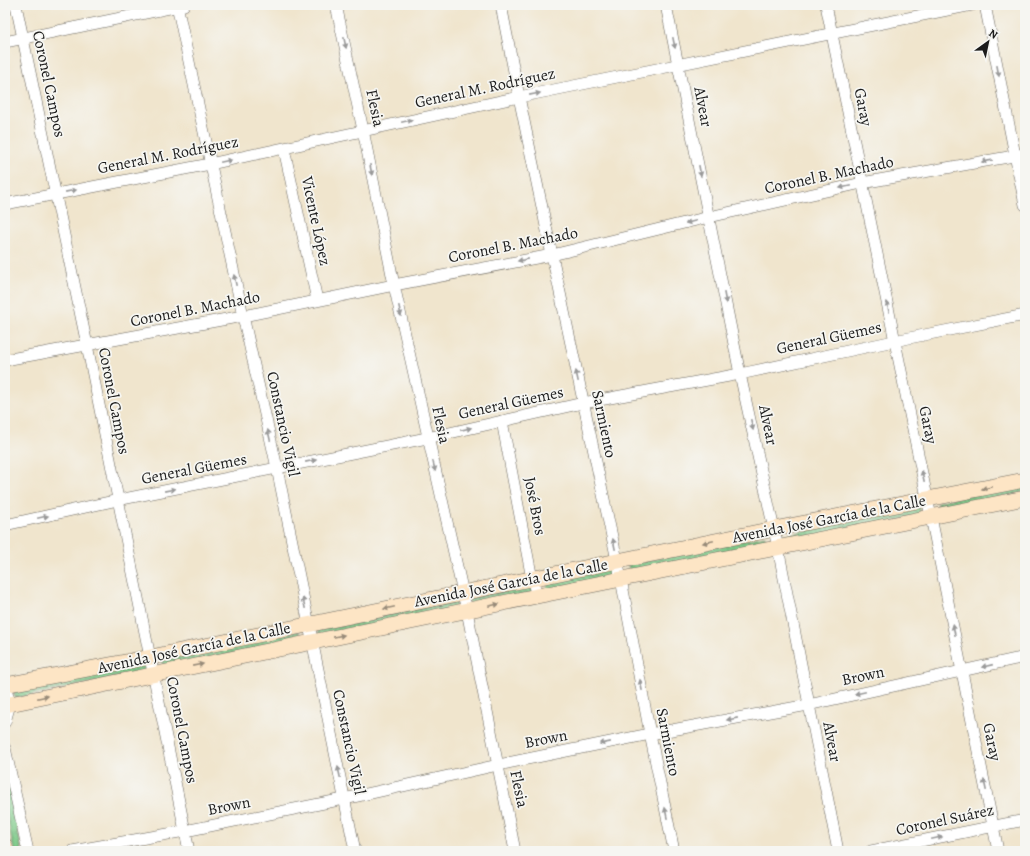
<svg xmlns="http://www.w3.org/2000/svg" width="1030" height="856" font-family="Alegreya,serif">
<defs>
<pattern id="grass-tufts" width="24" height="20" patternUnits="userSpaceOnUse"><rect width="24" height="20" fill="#7dca88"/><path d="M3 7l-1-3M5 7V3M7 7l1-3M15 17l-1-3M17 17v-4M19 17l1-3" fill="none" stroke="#6bad75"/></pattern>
</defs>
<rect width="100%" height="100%" fill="#f6f6f2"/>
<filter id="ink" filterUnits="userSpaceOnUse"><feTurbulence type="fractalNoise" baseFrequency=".025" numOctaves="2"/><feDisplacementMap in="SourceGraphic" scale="8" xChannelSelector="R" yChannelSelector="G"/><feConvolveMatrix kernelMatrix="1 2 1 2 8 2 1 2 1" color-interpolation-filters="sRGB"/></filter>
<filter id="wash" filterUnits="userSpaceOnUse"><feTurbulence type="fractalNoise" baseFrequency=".012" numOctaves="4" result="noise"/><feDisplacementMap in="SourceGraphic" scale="16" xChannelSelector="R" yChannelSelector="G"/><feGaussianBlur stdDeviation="0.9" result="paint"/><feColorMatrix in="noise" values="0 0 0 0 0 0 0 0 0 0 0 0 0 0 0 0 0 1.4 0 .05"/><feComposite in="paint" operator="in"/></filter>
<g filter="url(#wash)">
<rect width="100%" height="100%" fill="#f0e5cd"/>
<g fill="url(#grass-tufts)" stroke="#4c7352">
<polygon points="1025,483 1025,492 939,510 937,502"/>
<polygon points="919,506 921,515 784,544 782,536"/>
<polygon points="765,536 767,544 630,574 628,565"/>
<polygon points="610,569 612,577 548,591 547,582"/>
<polygon points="532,585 534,593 470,606 469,598"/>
<polygon points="455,600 457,609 320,638 318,630"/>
<polygon points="299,631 301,639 164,669 162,660"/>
<polygon points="144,663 146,672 15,698 13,689"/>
<polygon points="5,765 22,851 14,851 5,805"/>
</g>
</g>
<g filter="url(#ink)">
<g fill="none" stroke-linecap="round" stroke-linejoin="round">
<defs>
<g id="street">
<polyline points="16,5 87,345 189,851"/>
<polyline points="177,5 243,316 277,468 355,851"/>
<polyline points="336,5 363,130 394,285 467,611 515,851"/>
<polyline points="501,5 519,97 552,255 621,579 650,734 674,851"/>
<polyline points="666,5 740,374 778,548 838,851"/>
<polyline points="826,5 931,517 998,851"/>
<polyline points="985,5 1025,205"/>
<polyline points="5,42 184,5"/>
<polyline points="284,149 317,300"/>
<polyline points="5,204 210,164 519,97 972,5"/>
<polyline points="5,360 243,316 394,285 552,255 709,217 862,183 1025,154"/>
<polyline points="502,421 532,579 537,596"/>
<polyline points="5,525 118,500 427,438 583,403 740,374 894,341 1025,315"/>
<polyline points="5,684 10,704 5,722"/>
<polyline points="5,748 28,851"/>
<polyline points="72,851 185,831 344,799 498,765 650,734 808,705 1025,657"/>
<polyline points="871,851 1025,820"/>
</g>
<g id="secondary">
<polyline points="5,685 151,657 774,529 1025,480"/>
<polyline points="5,705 537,596 1025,498"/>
<polyline points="5,846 6,851"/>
</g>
</defs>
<use href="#street" stroke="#66625a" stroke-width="12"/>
<use href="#secondary" stroke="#66625a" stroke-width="16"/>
<use href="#street" stroke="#fff" stroke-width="11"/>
<use href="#secondary" stroke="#fde5c5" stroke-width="15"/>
</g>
<defs><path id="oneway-solid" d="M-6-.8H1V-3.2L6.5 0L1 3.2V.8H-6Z"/></defs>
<g fill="#999">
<use href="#oneway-solid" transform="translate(345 43) rotate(78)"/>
<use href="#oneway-solid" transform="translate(674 43) rotate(78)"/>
<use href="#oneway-solid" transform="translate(998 71) rotate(79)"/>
<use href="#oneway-solid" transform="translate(535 94) rotate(-11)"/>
<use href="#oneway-solid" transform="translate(407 121) rotate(-12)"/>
<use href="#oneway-solid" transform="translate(226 161) rotate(-12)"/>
<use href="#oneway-solid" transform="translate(987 161) rotate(170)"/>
<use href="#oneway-solid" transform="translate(371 170) rotate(79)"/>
<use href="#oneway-solid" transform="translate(700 171) rotate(79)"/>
<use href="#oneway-solid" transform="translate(845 187) rotate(168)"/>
<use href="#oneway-solid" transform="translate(71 191) rotate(-11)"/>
<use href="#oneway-solid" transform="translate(691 222) rotate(166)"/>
<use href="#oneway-solid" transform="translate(523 260) rotate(169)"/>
<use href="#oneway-solid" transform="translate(235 280) rotate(-102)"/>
<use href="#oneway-solid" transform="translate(725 298) rotate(79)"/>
<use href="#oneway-solid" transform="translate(888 307) rotate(-102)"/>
<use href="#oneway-solid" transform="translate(400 311) rotate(78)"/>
<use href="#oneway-solid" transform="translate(577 376) rotate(-102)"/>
<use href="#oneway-solid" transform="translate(752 425) rotate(78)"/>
<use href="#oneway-solid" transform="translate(466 429) rotate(-13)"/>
<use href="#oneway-solid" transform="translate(269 435) rotate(-103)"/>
<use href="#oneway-solid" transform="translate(311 461) rotate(-11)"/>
<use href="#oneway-solid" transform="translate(434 466) rotate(77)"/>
<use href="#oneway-solid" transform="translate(923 476) rotate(-102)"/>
<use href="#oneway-solid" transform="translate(170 490) rotate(-11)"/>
<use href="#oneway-solid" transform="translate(43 517) rotate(-12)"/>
<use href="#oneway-solid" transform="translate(614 544) rotate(-102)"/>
<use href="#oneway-solid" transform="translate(304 603) rotate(-102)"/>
<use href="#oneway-solid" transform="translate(954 630) rotate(-101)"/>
<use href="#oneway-solid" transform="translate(987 666) rotate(167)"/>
<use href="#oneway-solid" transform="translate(641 685) rotate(-101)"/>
<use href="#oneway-solid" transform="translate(860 693) rotate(168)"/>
<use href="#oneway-solid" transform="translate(732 719) rotate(169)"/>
<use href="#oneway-solid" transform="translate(605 743) rotate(169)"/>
<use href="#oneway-solid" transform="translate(339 772) rotate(-102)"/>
<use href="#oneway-solid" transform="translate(985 785) rotate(-102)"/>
<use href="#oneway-solid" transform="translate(666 813) rotate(-101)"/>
<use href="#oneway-solid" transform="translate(937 838) rotate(-12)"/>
</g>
<g fill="#988b79">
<use href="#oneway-solid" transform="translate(987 488) rotate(168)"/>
<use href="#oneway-solid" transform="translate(708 542) rotate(168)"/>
<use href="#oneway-solid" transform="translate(494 605) rotate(-12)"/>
<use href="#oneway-solid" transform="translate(389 608) rotate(168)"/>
<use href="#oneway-solid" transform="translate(339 636) rotate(-11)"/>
<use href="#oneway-solid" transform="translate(198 665) rotate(-11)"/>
<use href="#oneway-solid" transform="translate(43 697) rotate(-12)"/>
</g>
</g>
<g text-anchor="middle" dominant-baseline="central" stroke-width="3.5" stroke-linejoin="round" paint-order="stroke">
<g font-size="16" fill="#1c1c1c" stroke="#f6f6f2">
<text transform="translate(49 84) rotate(78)">Coronel Campos</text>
<text transform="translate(485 88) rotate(-12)">General M. Rodríguez</text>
<text transform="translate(703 107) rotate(79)">Alvear</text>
<text transform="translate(863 107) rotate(79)">Garay</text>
<text transform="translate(375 108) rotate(78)">Flesia</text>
<text transform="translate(168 155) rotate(-11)">General M. Rodríguez</text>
<text transform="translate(829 175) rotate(-12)">Coronel B. Machado</text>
<text transform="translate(316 221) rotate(78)">Vicente López</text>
<text transform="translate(513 245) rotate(-11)">Coronel B. Machado</text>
<text transform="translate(195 309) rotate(-11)">Coronel B. Machado</text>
<text transform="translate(829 338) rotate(-12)">General Güemes</text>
<text transform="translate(114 401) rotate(79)">Coronel Campos</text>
<text transform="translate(511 403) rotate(-12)">General Güemes</text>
<text transform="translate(283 424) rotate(78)">Constancio Vigil</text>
<text transform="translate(604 424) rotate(78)">Sarmiento</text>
<text transform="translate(441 425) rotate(78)">Flesia</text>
<text transform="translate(768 425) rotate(78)">Alvear</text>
<text transform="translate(928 425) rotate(78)">Garay</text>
<text transform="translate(194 469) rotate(-11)">General Güemes</text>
<text transform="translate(535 506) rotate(79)">José Bros</text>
<text transform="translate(829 519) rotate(-11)">Avenida José García de la Calle</text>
<text transform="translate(511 583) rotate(-11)">Avenida José García de la Calle</text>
<text transform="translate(194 648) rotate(-12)">Avenida José García de la Calle</text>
<text transform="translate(863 676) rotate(-12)">Brown</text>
<text transform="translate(182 730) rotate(79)">Coronel Campos</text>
<text transform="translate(546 739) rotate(-11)">Brown</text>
<text transform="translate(349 742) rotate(78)">Constancio Vigil</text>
<text transform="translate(668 742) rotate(79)">Sarmiento</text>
<text transform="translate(832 742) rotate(79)">Alvear</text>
<text transform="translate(992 742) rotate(78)">Garay</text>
<text transform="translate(519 789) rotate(78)">Flesia</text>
<text transform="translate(229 806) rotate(-11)">Brown</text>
<text transform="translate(945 820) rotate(-12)">Coronel Suárez</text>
</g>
</g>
<rect width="1030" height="856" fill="none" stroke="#f6f6f2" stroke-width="20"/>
<g transform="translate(988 42) rotate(33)" stroke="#f6f6f2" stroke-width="3" paint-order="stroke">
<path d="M0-3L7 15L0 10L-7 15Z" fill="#1c1c1c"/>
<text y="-6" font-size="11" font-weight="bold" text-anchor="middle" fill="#1c1c1c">N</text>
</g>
</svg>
